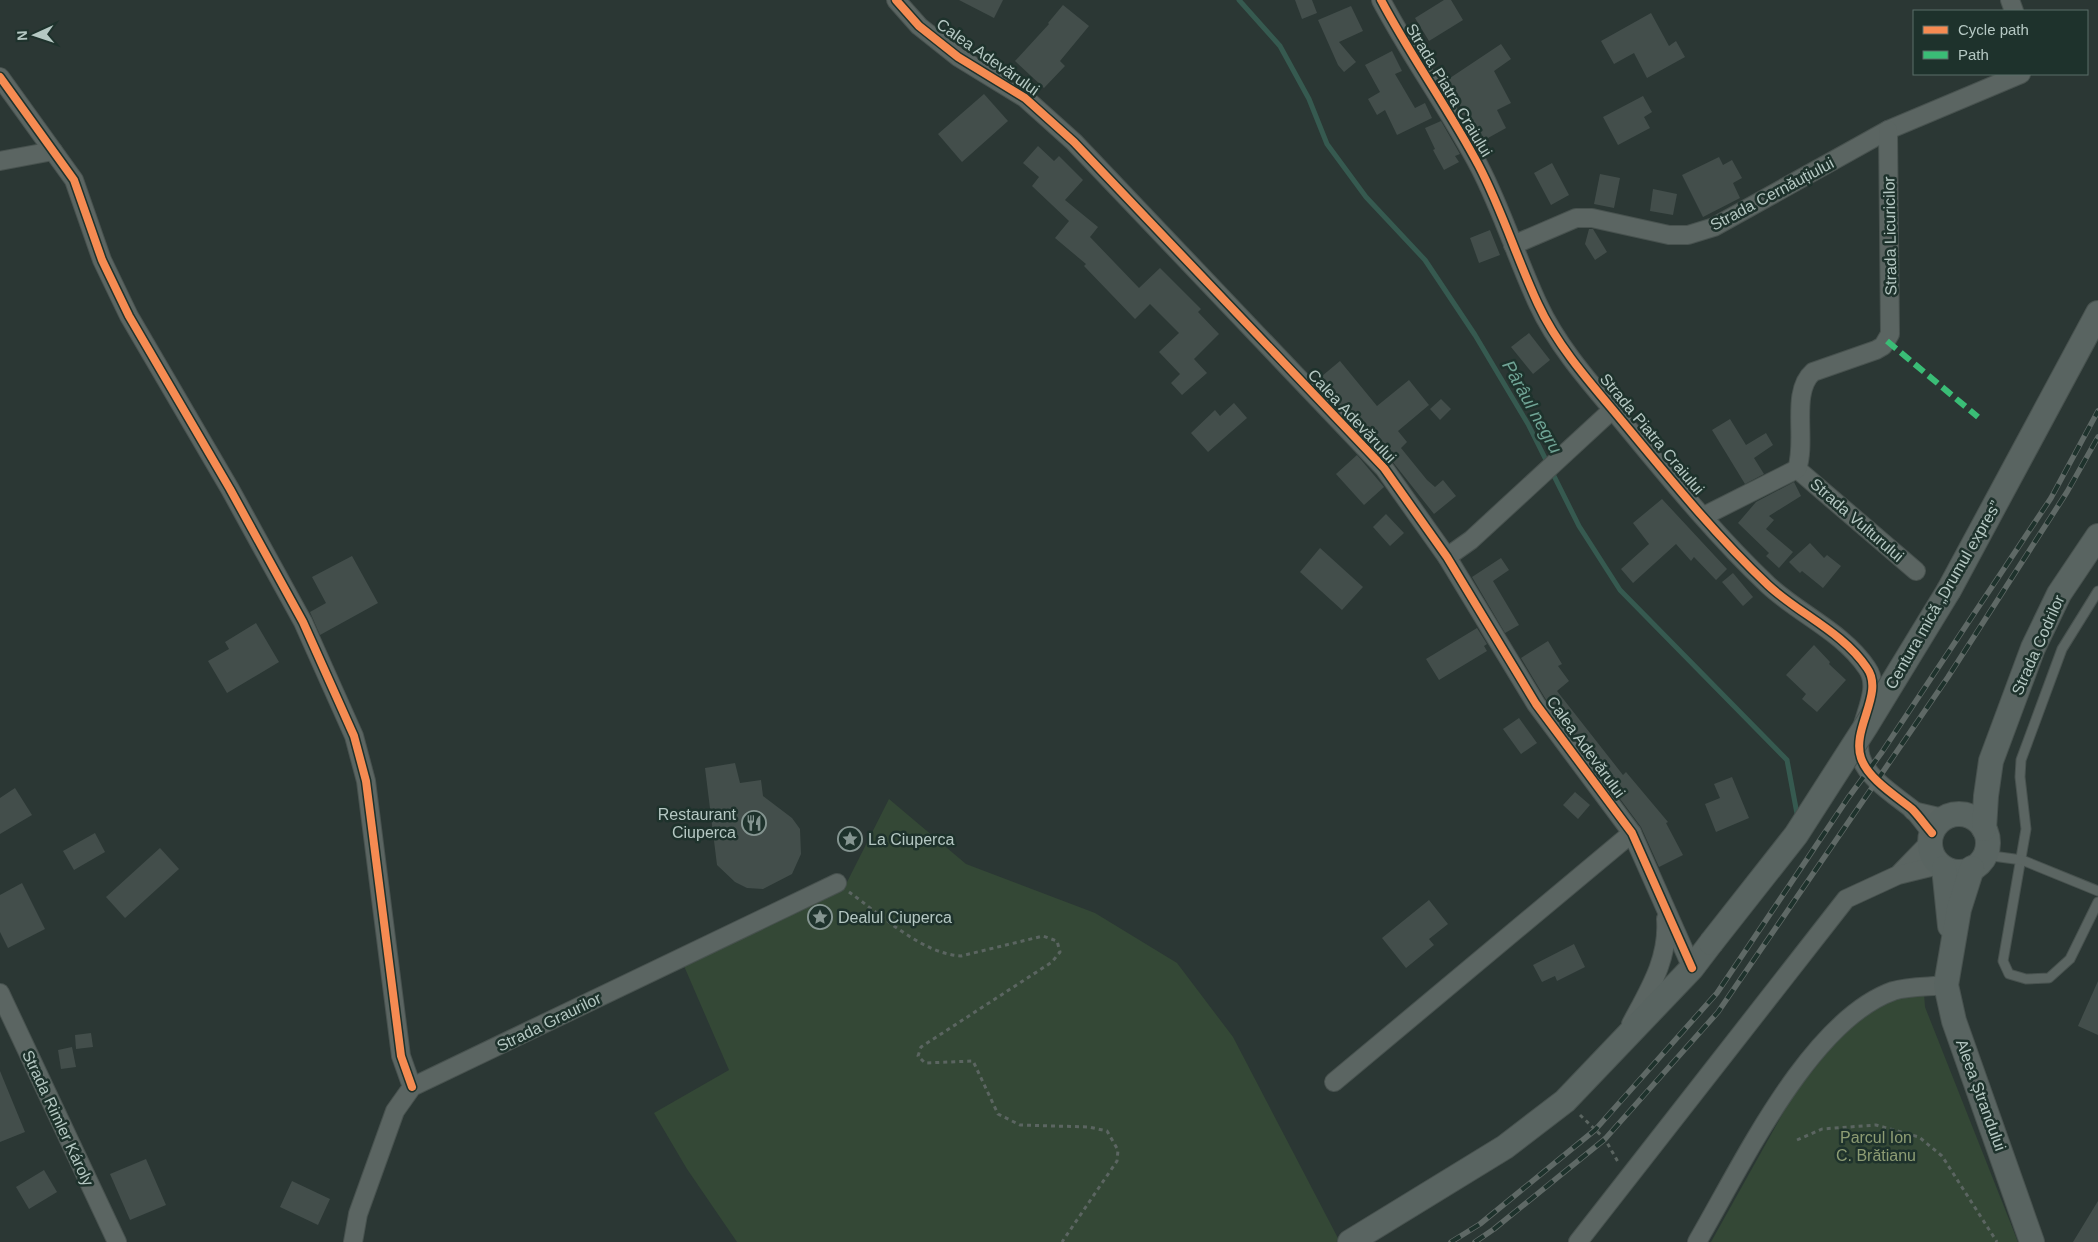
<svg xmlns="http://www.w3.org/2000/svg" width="2098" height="1242" font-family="Arial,sans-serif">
<rect width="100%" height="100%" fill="#2b3734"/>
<g fill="#344836">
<polygon points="889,799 966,864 1095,913 1177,963 1233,1037 1340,1242 737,1242 687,1169 654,1113 729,1070 681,959 844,888"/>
<polygon points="1924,994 1925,1007 2018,1242 1711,1242 1792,1097 1856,1016 1898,995"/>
</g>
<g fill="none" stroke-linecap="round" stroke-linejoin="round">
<polyline stroke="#365a50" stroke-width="5" points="1239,0 1280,46 1309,99 1327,144 1366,197 1425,260 1475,335 1528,424 1579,526 1620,590 1787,760 1798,819"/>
</g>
<g fill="#434e4b">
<polygon points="959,0 1003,0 994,18"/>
<polygon points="1295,0 1312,0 1317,13 1302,19"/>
<polygon points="1444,0 1451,0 1463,20 1429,41 1415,18"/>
<polygon points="1063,5 1089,26 1060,61 1065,66 1044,88 1015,61 1049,24 1048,23"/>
<polygon points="1351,6 1363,31 1339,42 1356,62 1344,72 1338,65 1318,20"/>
<polygon points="1651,13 1669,46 1676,41 1685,57 1647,78 1634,53 1614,64 1601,41"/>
<polygon points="1501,44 1511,59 1494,71 1511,103 1497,110 1506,128 1479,143 1460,111 1463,110 1444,82"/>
<polygon points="1392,51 1402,71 1395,74 1415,108 1425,103 1432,118 1397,135 1385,110 1377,115 1368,99 1380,92 1365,65"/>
<polygon points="984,94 1008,121 962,162 938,134"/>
<polygon points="1643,96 1652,112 1644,117 1650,128 1618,145 1603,117"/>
<polygon points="1441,121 1460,154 1455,156 1459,162 1444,170 1433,150 1435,149 1425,128"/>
<polygon points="1038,146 1054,161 1059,156 1083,180 1065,200 1098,227 1090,237 1139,288 1160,268 1201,309 1198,312 1219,334 1194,359 1207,373 1182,395 1171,383 1180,374 1159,352 1179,333 1150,304 1135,319 1084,266 1086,264 1055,238 1069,221 1032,186 1039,177 1023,163"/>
<polygon points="1719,157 1723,165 1732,160 1742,178 1733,183 1740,198 1703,217 1682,175"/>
<polygon points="1552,163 1569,195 1551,205 1534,173"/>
<polygon points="1600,174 1620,178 1614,208 1594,204"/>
<polygon points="1653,189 1677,194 1673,215 1650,211"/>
<polygon points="1589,229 1593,229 1607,252 1595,260 1585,244"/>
<polygon points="1490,230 1500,255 1479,263 1470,238"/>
<polygon points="1529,333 1550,360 1533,374 1511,347"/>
<polygon points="1340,361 1377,406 1409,380 1429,405 1398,431 1407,442 1401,448 1427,480 1435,487 1443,480 1456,496 1434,514 1392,461 1316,381"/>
<polygon points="1441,399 1451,409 1440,420 1430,409"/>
<polygon points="1234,403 1247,418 1208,452 1191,433 1215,410 1220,416"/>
<polygon points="1730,419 1746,445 1766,433 1773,445 1754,458 1764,474 1745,484 1712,430"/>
<polygon points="1357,455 1384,487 1364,505 1336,474"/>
<polygon points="1794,482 1801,496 1769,516 1774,520 1766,529 1793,552 1779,568 1766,556 1769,553 1738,523 1756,502"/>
<polygon points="1662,499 1727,569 1716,580 1694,557 1691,561 1676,544 1633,583 1621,569 1649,544 1633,523"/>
<polygon points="1386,514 1404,533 1390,546 1373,527"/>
<polygon points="1810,543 1824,558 1827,555 1841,566 1823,588 1802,571 1800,573 1789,562"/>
<polygon points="1320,548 1363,587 1342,610 1300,572"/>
<polygon points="352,556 378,603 320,635 310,612 326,603 312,577"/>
<polygon points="1501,558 1509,570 1493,581 1519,625 1505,633 1472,577"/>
<polygon points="1733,573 1753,597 1743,606 1722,582"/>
<polygon points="256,623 279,662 227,693 208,661 229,649 225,642"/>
<polygon points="1477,628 1487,644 1484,646 1487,651 1439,680 1426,659"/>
<polygon points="1548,641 1562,664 1558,666 1569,681 1557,691 1623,775 1626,772 1668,822 1666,823 1683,855 1659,867 1641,827 1545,698 1521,658"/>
<polygon points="1814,645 1830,662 1829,664 1846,680 1817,712 1802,699 1806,694 1786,675"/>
<polygon points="1519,718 1537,743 1521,754 1503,729"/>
<polygon points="735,763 740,783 761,780 763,796 792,818 800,829 801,854 792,874 763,889 747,888 735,882 717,865 705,768"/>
<polygon points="1732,777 1749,818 1716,832 1705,804 1720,798 1714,784"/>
<polygon points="15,788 32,815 0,834 0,798"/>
<polygon points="1575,792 1590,805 1578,819 1563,805"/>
<polygon points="95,833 105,852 74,870 63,851"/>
<polygon points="160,848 179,869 125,918 106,897"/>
<polygon points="22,883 45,929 8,948 0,932 0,895"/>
<polygon points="1429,900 1448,924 1429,939 1434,945 1406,968 1382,938"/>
<polygon points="1574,944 1585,967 1557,981 1555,976 1542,982 1533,965"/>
<polygon points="2098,981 2098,1035 2078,1026"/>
<polygon points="91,1033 93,1047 76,1049 75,1035"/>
<polygon points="72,1047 76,1067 61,1069 58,1050"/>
<polygon points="0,1071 25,1132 0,1142"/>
<polygon points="146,1159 166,1205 130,1220 110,1174"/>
<polygon points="44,1170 57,1192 29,1209 16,1187"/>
<polygon points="292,1181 330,1199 318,1225 280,1207"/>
<polygon points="2098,1201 2098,1242 2073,1242"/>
</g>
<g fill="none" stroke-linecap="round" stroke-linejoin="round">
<defs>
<g id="lane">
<polyline points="2098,591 2062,649 2021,760 2020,777 2026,829 2003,961 2009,974 2026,979 2049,978 2070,959 2098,902"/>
<polyline points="1985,855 2022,860 2098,891"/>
</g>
<g id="street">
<polyline points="896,0 919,26 958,57 1025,98 1074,142 1384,468 1447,557 1536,704 1632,833 1692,968"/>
<path d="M1381,0C1411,57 1449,109 1479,166C1502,210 1517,259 1538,304C1556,343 1585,377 1613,410C1662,469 1712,532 1768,585C1799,614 1843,632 1867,668C1885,693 1851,729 1861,758C1868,779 1896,796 1912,809C1919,816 1925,825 1932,833"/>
<polyline points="2010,0 2014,11"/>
<polyline points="0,77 74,180 102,260 129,316 230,489 303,622 354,736 366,781 401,1056 412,1087"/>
<polyline points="0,161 53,151"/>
<polyline points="1513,245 1576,218 1592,218 1669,235 1688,235 1714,227 1888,130 2021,74"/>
<polyline points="1797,469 1916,571"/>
<path d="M1704,516L1797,469C1807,440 1790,392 1813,372L1876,350L1883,346L1890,334L1888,130"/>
<polyline points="1447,557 1471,540 1612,410"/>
<polyline points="1913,811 1943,818"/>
<polyline points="1900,873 1930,842"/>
<polyline points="0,993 117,1242"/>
<path d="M1631,1024C1649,990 1669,959 1666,919"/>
<polyline points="1334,1082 1632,833"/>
<polyline points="353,1242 358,1214 395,1111 412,1087 837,883"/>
<polyline points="1578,1242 1846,899 1898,875 1939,865"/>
<path d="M1697,1242C1741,1167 1809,1021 1893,991C1909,986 1930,987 1946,985"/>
</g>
<g id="secondary">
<polyline points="1949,590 2098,313"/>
<circle cx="1959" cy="843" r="29"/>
<polyline points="1984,829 1986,796 1991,761 2033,648 2059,594 2098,536"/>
<polyline points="1944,868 1950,926"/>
<polyline points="1972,868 1959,909 1946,985 1954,1021 2032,1242"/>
<polyline points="1350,1242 1505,1147 1565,1101 1692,968 1711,943"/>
</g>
</defs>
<use href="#lane" stroke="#48524f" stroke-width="11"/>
<use href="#street" stroke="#48524f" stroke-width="20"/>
<use href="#secondary" stroke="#48524f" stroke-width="26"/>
<g stroke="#5b6561" stroke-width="3" stroke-dasharray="4 4" stroke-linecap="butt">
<path d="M849,892C880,914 922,954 961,956L1043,936L1057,941L1060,952L1052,962L921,1047L918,1056L925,1063L973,1061L998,1114L1020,1125L1089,1127L1107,1131L1118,1150L1117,1161L1062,1242"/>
<polyline points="1580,1115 1605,1139 1618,1162"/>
<polyline points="1797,1140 1822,1129 1876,1125 1919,1137 1942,1156 1997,1242"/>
</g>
<use href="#lane" stroke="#5b6562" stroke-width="9"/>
<use href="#street" stroke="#5b6562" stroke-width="18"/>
<use href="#secondary" stroke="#596461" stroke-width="24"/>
<defs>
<g id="rail">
<polyline points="1451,1242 1480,1224 1595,1130 1717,993 1848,798 1882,752 2051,498 2098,411"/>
<polyline points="1475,1242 1494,1229 1605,1139 1718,1012 1948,677 2067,492 2098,437"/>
</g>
</defs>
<use href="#rail" stroke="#5f6966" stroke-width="5.5"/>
<use href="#rail" stroke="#1e322c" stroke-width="4" stroke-dasharray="11" stroke-linecap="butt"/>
<defs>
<polyline id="secondary-bridge" points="1711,943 1796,835 1866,726 1949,590"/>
</defs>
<use href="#secondary-bridge" stroke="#48524f" stroke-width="26" stroke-linecap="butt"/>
<use href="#secondary-bridge" stroke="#596461" stroke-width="24"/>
<polyline stroke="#3abd76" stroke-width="6" stroke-dasharray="12 6" stroke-linecap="butt" points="1887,341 1978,417"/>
<defs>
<g id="cycleway">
<polyline points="896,0 919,26 958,57 1025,98 1074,142 1384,468 1447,557 1536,704 1632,833 1692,968"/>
<path d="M1381,0C1411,57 1449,109 1479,166C1502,210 1517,259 1538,304C1556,343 1585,377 1613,410C1662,469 1712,532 1768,585C1799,614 1843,632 1867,668C1885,693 1851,729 1861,758C1868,779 1896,796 1912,809C1919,816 1925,825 1932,833"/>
<polyline points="0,77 74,180 102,260 129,316 230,489 303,622 354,736 366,781 401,1056 412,1087"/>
</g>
</defs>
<use href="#cycleway" stroke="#1e322c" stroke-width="11"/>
<use href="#cycleway" stroke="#f68b52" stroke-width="8"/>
</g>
<defs>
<symbol id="restaurant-ring" viewBox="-11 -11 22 22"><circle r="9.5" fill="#1e322c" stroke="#859591" stroke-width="1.5"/><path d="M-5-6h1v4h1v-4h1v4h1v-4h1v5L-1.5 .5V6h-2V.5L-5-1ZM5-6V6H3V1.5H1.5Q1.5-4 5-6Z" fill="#859591"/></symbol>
<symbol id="sight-ring" viewBox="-11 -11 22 22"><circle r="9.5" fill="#1e322c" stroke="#859591" stroke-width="1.5"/><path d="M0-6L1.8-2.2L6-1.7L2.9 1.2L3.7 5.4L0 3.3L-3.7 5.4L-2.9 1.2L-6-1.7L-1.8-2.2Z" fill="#859591"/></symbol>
</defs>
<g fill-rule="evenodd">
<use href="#restaurant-ring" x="740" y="809" width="28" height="28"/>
<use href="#sight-ring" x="836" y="825" width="28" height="28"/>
<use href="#sight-ring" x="806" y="903" width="28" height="28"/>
</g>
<g text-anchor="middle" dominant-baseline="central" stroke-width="5" stroke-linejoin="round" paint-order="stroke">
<g font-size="16" fill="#b5c8c3" stroke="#1e322c">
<text transform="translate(988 57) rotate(35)">Calea Adevărului</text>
<text transform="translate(1449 90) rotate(59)">Strada Piatra Craiului</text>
<text transform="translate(1772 194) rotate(-28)">Strada Cernăuțiului</text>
<text transform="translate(1890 236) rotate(-91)">Strada Licuricilor</text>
<text transform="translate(1352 416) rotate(47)">Calea Adevărului</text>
<text transform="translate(1652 434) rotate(50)">Strada Piatra Craiului</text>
<text transform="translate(1857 520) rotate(41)">Strada Vulturului</text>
<text transform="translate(1943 595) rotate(-60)">Centura mică „Drumul expres”</text>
<text transform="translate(2038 645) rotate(-66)">Strada Codrilor</text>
<text transform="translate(1586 747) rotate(54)">Calea Adevărului</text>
<text transform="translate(549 1022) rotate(-26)">Strada Graurilor</text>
<text transform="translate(1981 1095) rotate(70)">Aleea Ștrandului</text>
<text transform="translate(58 1118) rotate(65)">Strada Rimler Károly</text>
</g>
<g font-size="16" fill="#b5c8c3" stroke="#1e322c" text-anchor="start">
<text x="736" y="814" text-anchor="end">Restaurant<tspan x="736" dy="18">Ciuperca</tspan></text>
<text x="868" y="839">La Ciuperca</text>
<text x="838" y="917">Dealul Ciuperca</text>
</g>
<g font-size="16" fill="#8e9d74" stroke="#1e322c">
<text x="1876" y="1137">Parcul Ion<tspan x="1876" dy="18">C. Brătianu</tspan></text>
</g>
<g font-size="18" font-style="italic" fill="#70a596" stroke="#1e322c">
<text transform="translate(1532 407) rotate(61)">Pârâul negru</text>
</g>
</g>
<rect x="1913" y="10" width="175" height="65" fill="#1e322c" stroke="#5a6e68"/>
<rect x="1923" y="26" width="25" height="8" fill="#f68b52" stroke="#5a6e68"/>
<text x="1958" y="35" font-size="15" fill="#b5c8c3">Cycle path</text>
<rect x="1923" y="51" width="25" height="8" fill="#3abd76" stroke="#5a6e68"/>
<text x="1958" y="60" font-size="15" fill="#b5c8c3">Path</text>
<g transform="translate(35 35) rotate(267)" stroke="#1e322c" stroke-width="4" paint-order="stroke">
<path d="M0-4L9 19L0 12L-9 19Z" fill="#b5c8c3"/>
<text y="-8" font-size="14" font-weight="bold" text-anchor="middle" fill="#b5c8c3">N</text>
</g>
</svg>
